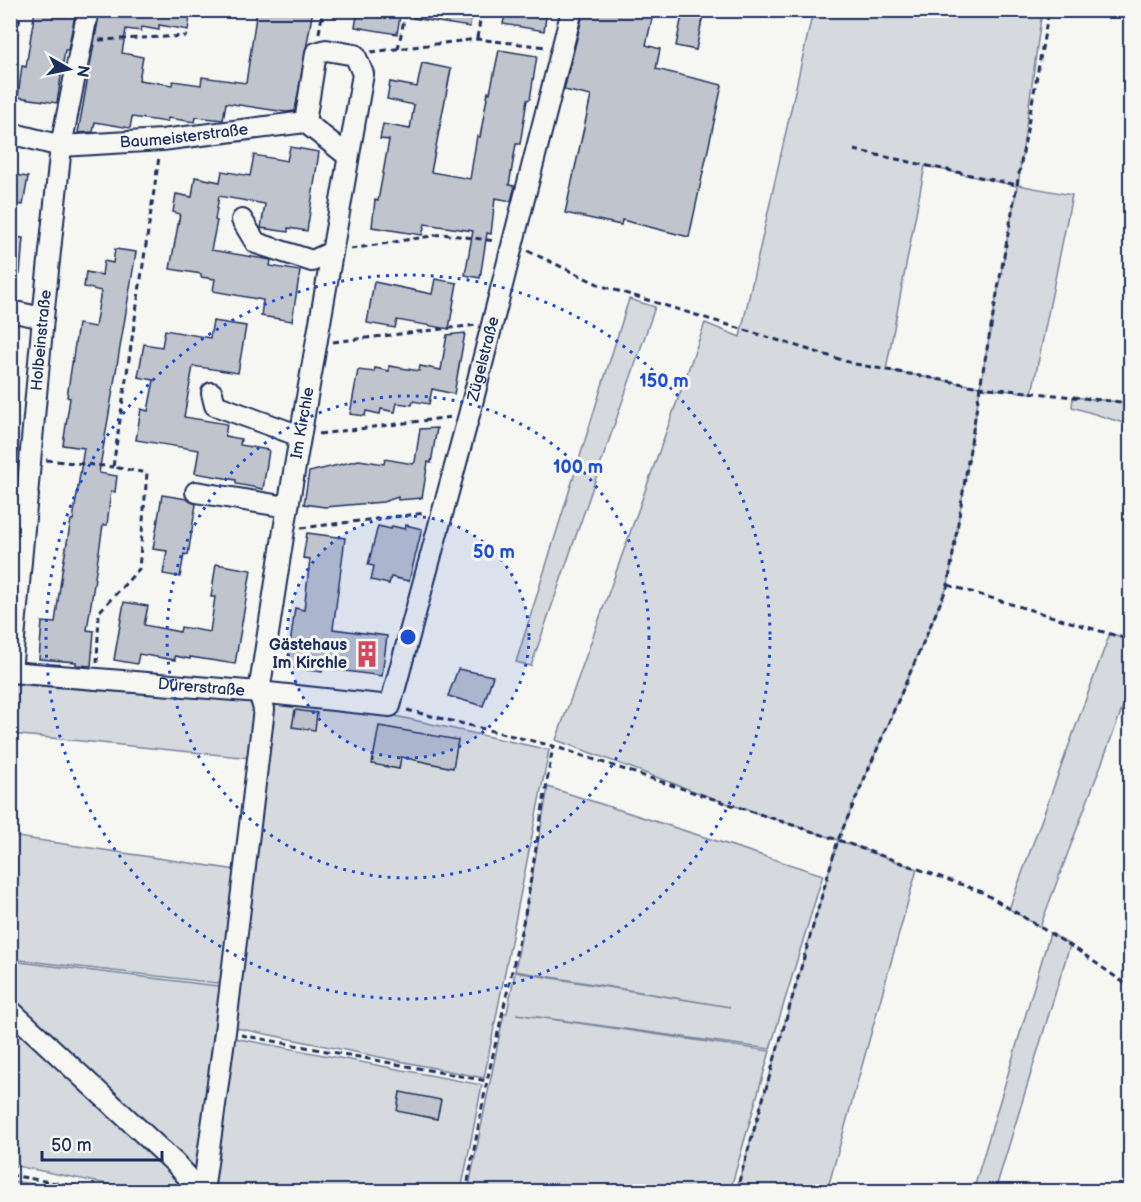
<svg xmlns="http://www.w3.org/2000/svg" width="1141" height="1202" font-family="'Balsamiq Sans',sans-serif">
<rect width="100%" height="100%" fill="#f6f6f2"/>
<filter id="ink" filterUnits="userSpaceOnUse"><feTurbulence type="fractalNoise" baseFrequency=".0167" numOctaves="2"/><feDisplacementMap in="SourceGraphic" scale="12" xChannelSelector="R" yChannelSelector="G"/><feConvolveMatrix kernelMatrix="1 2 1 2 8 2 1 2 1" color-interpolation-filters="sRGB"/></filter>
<g filter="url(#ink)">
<g fill="#d6d9dd" stroke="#78849e" stroke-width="1.5" fill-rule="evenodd">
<path d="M813,11H1042L1018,185L1072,195L1032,393L980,388L948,585L838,840L917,869L827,1191H736L838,840L726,803L556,740L705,323L740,337ZM925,166L1017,186L980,387L886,370Z"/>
<polygon points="629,299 655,307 531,666 516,662"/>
<polygon points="1073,397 1130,403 1130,425 1072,407"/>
<polygon points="1110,633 1130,640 1130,688 1040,927 1009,909"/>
<polygon points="10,684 254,702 251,758 11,734"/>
<polygon points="269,704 391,715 549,750 484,1078 231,1027"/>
<polygon points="548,787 823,875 770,1049 516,1014 770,1051 730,1191 468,1191 504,1013 507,1013 515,972 730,1007 515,971"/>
<polygon points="11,836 236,870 225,984 11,959"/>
<polygon points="1050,933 1070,945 995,1191 973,1191"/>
<polygon points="11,961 226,987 200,1175 185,1191 142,1191 11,1165"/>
<polygon points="229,1037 482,1085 461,1191 217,1192 212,1184"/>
<polygon points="10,1181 11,1181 89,1191 11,1191"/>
</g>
<g fill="#c0c4cd" stroke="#1b2f5e" stroke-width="1.5">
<polygon points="35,10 76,10 68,50 65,50 57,103 18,97 22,66 26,67"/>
<polygon points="100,10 191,10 188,30 159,25 159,30 142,27 141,31 126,29 122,53 143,57 139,80 172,85 173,81 201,85 202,77 246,83 257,10 313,10 295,111 286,112 226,103 223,120 196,117 195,122 168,118 167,122 132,117 130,128 95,122 93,132 78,133"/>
<polygon points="370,10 401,10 397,34 355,27 358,11 369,13"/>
<polygon points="413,10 472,10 470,27 413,18"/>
<polygon points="506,10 547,10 544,31 503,24"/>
<polygon points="584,10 654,10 646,45 660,49 656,69 722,85 689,237 622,220 621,225 565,213 591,96 564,90"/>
<polygon points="683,10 704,10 696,50 676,46"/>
<polygon points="499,50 537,56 530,99 527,100 520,144 516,144 509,185 515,186 511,201 495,198 491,234 487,233 480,278 465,275 473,231 425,224 422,235 372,227 375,200 378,201 389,140 380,139 383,124 410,129 414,105 387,99 390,82 417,87 422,63 451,69 431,172 470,179 477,136 480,137 488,92 490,93"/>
<polygon points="290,147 319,152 307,231 288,228 288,232 261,228 265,204 219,196 215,220 217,221 211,250 271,260 270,266 300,271 292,321 261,316 263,300 213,291 215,279 201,277 201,274 170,269 180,214 173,212 176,194 192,197 195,177 220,182 222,171 250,176 254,155 287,161"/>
<polygon points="10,174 28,177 23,205 10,203"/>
<polygon points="10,237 23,238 20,274 10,274"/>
<polygon points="115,249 136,252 99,473 117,476 115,492 111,491 107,525 103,525 87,630 94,631 91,666 76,665 76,662 39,659 42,622 55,623 63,565 71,520 73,520 84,448 63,445 70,398 67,397 78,324 95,327 101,291 84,287 86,272 102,275 104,261 113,263"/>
<polygon points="435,279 457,283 449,329 397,320 395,328 367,323 374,282 432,294"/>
<polygon points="213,321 246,326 238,373 193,366 184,417 227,424 225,436 241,439 240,445 269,450 263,489 236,484 236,480 195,473 199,450 136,440 141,409 148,411 154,380 138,377 144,344 162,347 165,330 210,338"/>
<polygon points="465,333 454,394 432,389 429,404 413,401 412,405 397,403 395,412 381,409 380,414 366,411 365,416 350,414 358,370 374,372 375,368 389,371 389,366 419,371 420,366 441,370 447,335"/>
<polygon points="437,428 431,463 428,462 422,498 398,500 398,497 383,502 325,507 304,504 309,472 359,460 384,464 385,459 413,464 415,462 420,429"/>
<polygon points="162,495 187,499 196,504 188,555 184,554 180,577 163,574 167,551 153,549"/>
<polygon points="406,525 422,529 409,581 391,577 389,584 371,580 374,566 368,565 378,526 391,529 392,526 405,529"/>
<polygon points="307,533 345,538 333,629 387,636 382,676 323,668 322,672 287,667 295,608 304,610 310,559 303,558"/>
<polygon points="216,564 251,570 235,664 190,657 190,659 175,656 175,660 139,654 137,664 114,660 124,602 148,606 144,625 180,632 181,627 210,632 215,597 211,597"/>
<polygon points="458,669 493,676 483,706 448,696"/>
<polygon points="295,710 317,713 315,730 292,727"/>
<polygon points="379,726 458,740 453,768 401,757 399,769 372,764"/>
<polygon points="400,1092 441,1100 437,1119 397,1111"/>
</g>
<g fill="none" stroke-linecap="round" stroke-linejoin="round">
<defs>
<g id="minor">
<path id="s1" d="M10,133L61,146L162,140L305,122"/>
<polyline points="242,220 256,243 312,261 332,252"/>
<polyline points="10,311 43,318"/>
<polyline points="212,393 215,405 300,436"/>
<polyline points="10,492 28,496"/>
<polyline points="196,492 287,507"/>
<path id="s2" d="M10,672L259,692L390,706L469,415L572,10"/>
<path id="s3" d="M11,672L43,318L61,146L88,10"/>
<polyline points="10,1010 174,1162 202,1192"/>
<path id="s4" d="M203,1192L225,1032L264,709L259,692L284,530L363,74L355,55L326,50L316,53L305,122L348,156"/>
</g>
</defs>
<use href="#minor" stroke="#1b2f5e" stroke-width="24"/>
<g stroke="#1b2f5e" stroke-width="3" stroke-dasharray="6 4.5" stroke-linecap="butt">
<polyline points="319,33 323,10"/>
<polyline points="477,38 482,10"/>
<polyline points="99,40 187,36"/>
<polyline points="398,49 406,10"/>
<polyline points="371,52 477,39 546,47"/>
<polyline points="10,76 21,10"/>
<polyline points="854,150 1017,185"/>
<polyline points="351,249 443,234 496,241"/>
<polyline points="528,251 602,286 855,364 980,387 1130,403"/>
<polyline points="333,342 476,325"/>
<polyline points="319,434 452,417"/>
<polyline points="46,460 113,467"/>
<polyline points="301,528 425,513"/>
<polyline points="948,585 1130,640"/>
<polyline points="97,663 99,612 139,569 147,473 113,467 159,157"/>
<polyline points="407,710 553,746 838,840 982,892 1076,949 1130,987"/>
<polyline points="241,1035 487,1081"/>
<polyline points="10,1175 108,1192"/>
<polyline points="466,1192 487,1081 525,914 553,746"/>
<polyline points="736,1192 838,840 948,585 980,387 1049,10"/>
</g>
<use href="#minor" stroke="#f6f6f2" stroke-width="20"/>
</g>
</g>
<circle cx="408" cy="637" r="121" fill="#1d4ed8" fill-opacity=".12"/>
<g fill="none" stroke="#1d4ed8" stroke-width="3" stroke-dasharray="3 6">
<circle cx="408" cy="637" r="121"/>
<circle cx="408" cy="637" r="241"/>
<circle cx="408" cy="637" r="362"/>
</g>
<defs>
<symbol id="building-bare" viewBox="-9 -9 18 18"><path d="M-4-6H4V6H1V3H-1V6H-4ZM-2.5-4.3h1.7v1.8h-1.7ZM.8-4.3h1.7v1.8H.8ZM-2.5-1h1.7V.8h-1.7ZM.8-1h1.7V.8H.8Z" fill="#d1495b" stroke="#f6f6f2" stroke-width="2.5" paint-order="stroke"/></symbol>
</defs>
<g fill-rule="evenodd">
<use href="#building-bare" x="348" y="635" width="38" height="38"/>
</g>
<g text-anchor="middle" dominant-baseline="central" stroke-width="6" stroke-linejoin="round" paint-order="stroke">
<g font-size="16" fill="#1b2f5e" stroke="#f6f6f2">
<text stroke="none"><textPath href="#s1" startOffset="176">Baumeisterstraße</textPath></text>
<text stroke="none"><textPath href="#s3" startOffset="333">Holbeinstraße</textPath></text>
<text stroke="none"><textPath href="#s2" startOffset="741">Zügelstraße</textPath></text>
<text stroke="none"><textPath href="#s4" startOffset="777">Im Kirchle</textPath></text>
<text stroke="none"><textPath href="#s2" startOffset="192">Dürerstraße</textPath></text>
</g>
<g font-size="16" font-weight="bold" fill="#1b2f5e" stroke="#f6f6f2" text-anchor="end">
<text x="347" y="645">Gästehaus<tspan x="347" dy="18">Im Kirchle</tspan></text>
</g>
</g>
<circle cx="408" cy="637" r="9" fill="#1d4ed8" stroke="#f6f6f2" stroke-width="3"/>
<g font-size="18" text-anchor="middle" font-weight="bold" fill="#1d4ed8" stroke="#f6f6f2" stroke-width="6" stroke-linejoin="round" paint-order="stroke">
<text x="664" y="387">150 m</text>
<text x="578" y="473">100 m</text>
<text x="494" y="558">50 m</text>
</g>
<rect width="1141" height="1202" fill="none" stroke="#f6f6f2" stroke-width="36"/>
<rect x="18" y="18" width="1105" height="1166" fill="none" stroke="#1b2f5e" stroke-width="2" filter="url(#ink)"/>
<g transform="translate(69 69) rotate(99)" stroke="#f6f6f2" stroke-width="4.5" paint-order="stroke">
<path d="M0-4.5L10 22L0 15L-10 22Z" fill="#1b2f5e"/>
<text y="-9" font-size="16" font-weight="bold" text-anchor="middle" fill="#1b2f5e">N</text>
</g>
<path d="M42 1151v9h120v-9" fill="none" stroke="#1b2f5e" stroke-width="3"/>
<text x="51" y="1151" font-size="18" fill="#1b2f5e" stroke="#f6f6f2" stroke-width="4.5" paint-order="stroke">50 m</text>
</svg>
